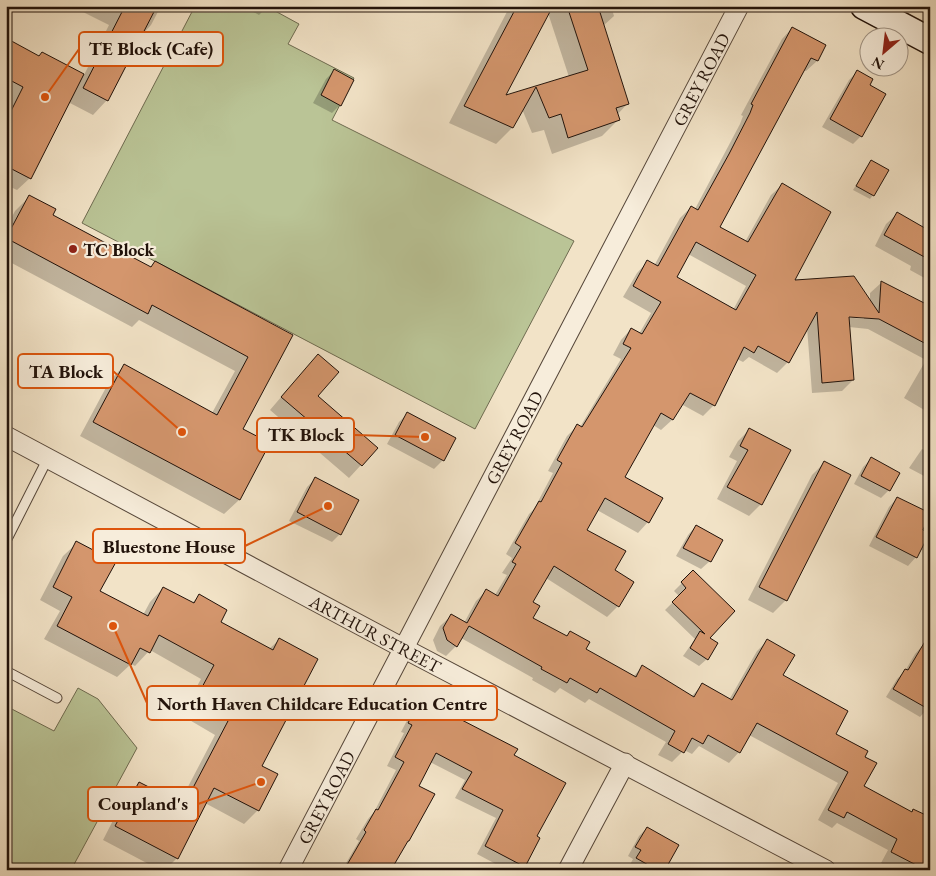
<svg xmlns="http://www.w3.org/2000/svg" width="936" height="876" font-family="'EB Garamond',serif">
<rect width="100%" height="100%" fill="#f2e3c7"/>
<filter id="stains"><feTurbulence type="fractalNoise" baseFrequency=".004" numOctaves="4"/><feColorMatrix values="0 0 0 0 .2 0 0 0 0 .09 0 0 0 0 .02 0 0 0 .5 -.17"/></filter>
<radialGradient id="worn" r=".72"><stop offset=".6" stop-color="#630" stop-opacity="0"/><stop offset="1" stop-color="#630" stop-opacity=".3"/></radialGradient>
<g fill="#bac496" stroke="#6e6b50">
<polygon points="195,6 266,6 299,24 288,44 354,78 332,120 574,241 475,429 82,223"/>
<polygon points="78,688 98,699 137,748 71,870 6,870 6,706 54,731"/>
</g>
<g fill="#0003" fill-rule="evenodd">
<polygon points="71,6 161,6 151,25 140,37 107,100 93,115 68,102 30,178 17,190 6,185 6,111 12,100 6,97 6,40 38,57 42,53 84,75 109,25"/>
<polygon points="242,6 268,6 259,15"/>
<path d="M510,6H611L614,16L603,26L628,103L617,115L618,120L602,136L552,154L544,130L532,133L522,109L512,128L496,144L449,123ZM548,13L569,77L503,98Z"/>
<path d="M792,28L825,46L817,61L806,71L803,70L718,227L745,242L771,195L782,185L793,282L870,302V293L881,283L927,306L930,300V407L926,411L904,398L926,360L868,329L849,327L853,380L842,391L812,393L807,327L788,362L777,373L749,357L743,362L737,359L714,405L703,416L681,404L672,420L661,430L653,425L623,478L648,522L638,533L597,510L586,531L613,571L632,582L618,606L607,617L546,578L531,603V619L566,637L570,632L584,649L633,677L642,667L691,697L702,685L729,700L757,651L767,641L782,676L834,734L863,757L862,787L911,813L914,810L921,867L919,870H895L881,863L888,850L837,823L832,828L818,820L838,783L749,735L739,752L729,763L699,746L692,754L684,750L672,762L658,755L666,742L589,699L585,703L560,688L555,693L532,680L533,678L461,638L456,646L446,656L437,651L433,640L440,626L451,616L464,623L476,601L486,591L495,595L507,575L502,573L512,558L506,554L529,514L534,509L553,473L548,471L567,436L577,426L580,427L621,359L613,355L621,340L631,329L639,334L651,313L623,297L637,273L647,262L654,266L680,218L691,207L695,209L740,124L743,116L741,115L782,39ZM688,254L746,286L733,310L675,278ZM843,315L864,316V319L843,317Z"/>
<polygon points="334,71 340,105 332,113 313,103 326,79"/>
<polygon points="857,72 869,85 861,136 853,144 822,127 849,80"/>
<polygon points="871,161 873,195 870,199 853,190"/>
<polygon points="30,196 51,215 150,268 155,262 291,336 241,430 269,444 239,500 224,514 80,436 110,380 124,366 212,413 235,371 139,320 132,327 6,260 6,228 15,211"/>
<polygon points="897,214 930,232 930,281 910,270 911,266 875,246 886,224"/>
<polygon points="306,368 316,396 361,465 349,478 270,410"/>
<polygon points="407,414 454,439 443,460 434,469 387,444 399,422"/>
<polygon points="749,430 790,450 761,504 749,516 717,499 737,461 729,457 738,441"/>
<polygon points="922,449 930,453 930,473 926,477 909,468"/>
<polygon points="871,459 889,490 881,498 854,484 863,467"/>
<polygon points="824,463 786,600 773,613 748,600 812,475"/>
<polygon points="315,479 340,534 332,542 289,521 307,487"/>
<polygon points="897,498 929,515 921,531 916,557 908,566 869,546 889,507"/>
<polygon points="696,526 710,561 701,569 676,556 688,535"/>
<polygon points="77,543 98,591 143,615 150,602 163,588 192,603 199,596 219,623 269,649 279,640 261,766 258,810 244,824 205,803 177,858 165,870 160,870 103,840 125,797 139,783 179,804 215,735 181,715 201,679 150,650 135,666 131,664 117,677 44,639 60,611 40,600 63,556"/>
<polygon points="693,572 708,638 707,659 699,666 683,656 695,639 665,610 679,596 674,591"/>
<polygon points="923,645 930,706 920,717 886,697 897,679 905,671 915,654"/>
<polygon points="422,698 513,755 536,837 524,866 520,870 507,870 477,854 496,818 455,798 465,780 430,762 417,786 404,845 390,870 342,870 359,841 356,839 368,819 374,812 396,770 387,766 404,733 401,732 414,707"/>
<polygon points="647,828 664,870 627,870 633,859 628,856 639,836"/>
</g>
<g fill="#d4966d" stroke="#21120a" fill-rule="evenodd">
<polygon points="125,6 157,6 108,101 83,88"/>
<polygon points="517,6 553,6 506,95 588,70 567,6 598,6 629,104 616,108 620,120 568,138 561,114 549,118 536,87 513,128 464,106"/>
<path d="M792,27L826,45L818,61L811,58L720,227L748,242L782,183L831,212L795,280L854,276L879,313L881,281L930,306V346L879,319L849,317L854,380L822,383L817,312L789,363L758,346L754,353L744,347L715,406L690,393L673,420L661,413L625,477L663,498L649,523L605,498L587,530L626,551L615,570L634,582L619,607L554,566L533,602L540,606L533,618L567,636L570,631L590,642L586,649L636,677L642,665L694,697L702,683L732,700L767,639L795,655L783,675L848,711L836,734L868,751L865,757L877,763L864,786L912,812L913,809L930,817V854L922,868L891,852L897,839L847,812L844,818L828,810L848,772L757,723L740,753L708,735L703,744L692,738L684,753L668,744L675,731L600,688L597,693L570,678L567,683L541,669L542,667L469,626L457,647L447,640L443,628L451,614L467,623L486,589L498,596L516,564L512,562L521,547L515,543L539,501L541,502L562,463L557,460L577,424L582,427L631,348L623,344L631,328L642,334L661,302L633,286L647,260L658,266L691,206L698,210L729,154L750,113L753,105L751,104ZM696,242L756,275L736,310L677,277Z"/>
<polygon points="6,38 39,56 42,52 84,74 31,179 6,166 6,121 23,87 6,78"/>
<polygon points="334,69 354,80 341,106 321,95"/>
<polygon points="857,70 873,79 870,85 886,94 862,137 830,119"/>
<polygon points="871,160 889,170 874,196 856,186"/>
<polygon points="29,195 56,209 53,215 151,267 155,261 293,335 243,429 270,443 240,500 93,422 124,364 217,415 248,357 152,305 148,314 6,238"/>
<polygon points="897,212 930,231 930,260 884,235"/>
<polygon points="318,354 339,372 318,396 378,448 362,466 281,397"/>
<polygon points="407,412 456,438 444,461 395,435"/>
<polygon points="749,428 791,450 762,505 727,487 748,450 740,446"/>
<polygon points="871,457 900,473 890,491 861,476"/>
<polygon points="824,461 851,475 787,601 759,587"/>
<polygon points="315,477 359,500 341,535 297,512"/>
<polygon points="897,497 930,513 923,530 929,534 917,558 876,537"/>
<polygon points="696,525 723,540 711,562 683,548"/>
<polygon points="76,541 116,562 100,591 148,616 163,587 194,603 199,594 227,610 221,622 273,650 279,638 318,659 262,766 278,774 259,811 214,788 178,859 115,826 139,782 184,805 228,721 194,702 214,665 159,635 150,653 140,648 131,665 57,626 72,597 53,587"/>
<polygon points="693,570 735,611 710,638 718,643 708,660 690,648 700,631 705,634 672,602 686,588 681,582"/>
<polygon points="930,633 930,710 893,689 905,669 908,670"/>
<polygon points="422,697 457,715 456,717 518,749 514,755 566,783 537,836 540,838 525,867 485,846 503,810 462,789 472,772 436,753 419,786 435,794 409,841 408,841 391,870 344,870 366,832 364,830 376,809 378,810 404,762 395,757 412,725 408,723"/>
<polygon points="647,827 679,845 665,870 657,870 636,858 641,850 635,847"/>
</g>
<g fill="none" stroke-linecap="round" stroke-linejoin="round">
<defs>
<g id="lane">
<polyline points="6,541 48,458"/>
<polyline points="6,671 57,698"/>
</g>
<g id="street">
<path id="s1" d="M6,436L403,648L826,870"/>
<path id="s2" d="M288,870L739,6"/>
<polyline points="568,870 625,763"/>
</g>
<polyline id="secondary" points="864,6 930,41"/>
</defs>
<use href="#lane" stroke="#554639" stroke-width="11"/>
<use href="#street" stroke="#554639" stroke-width="21"/>
<use href="#secondary" stroke="#21120a" stroke-width="29"/>
<use href="#lane" stroke="#f7eddb" stroke-width="9"/>
<use href="#street" stroke="#f7eddb" stroke-width="19"/>
<use href="#secondary" stroke="#f7eddb" stroke-width="26"/>
</g>
<circle fill="#8f2418" stroke="#f7eddb" stroke-width="2" cx="73" cy="249" r="5"/>
<g text-anchor="middle" dominant-baseline="central" stroke-width="4.5" stroke-linejoin="round" paint-order="stroke">
<g font-size="18" fill="#21120a" stroke="#f7eddb">
<text stroke="none"><textPath href="#s2" startOffset="892">GREY ROAD</textPath></text>
<text stroke="none"><textPath href="#s2" startOffset="488">GREY ROAD</textPath></text>
<text stroke="none"><textPath href="#s1" startOffset="419">ARTHUR STREET</textPath></text>
<text stroke="none"><textPath href="#s2" startOffset="82">GREY ROAD</textPath></text>
</g>
<g font-size="18" font-weight="bold" fill="#21120a" stroke="#f7eddb" text-anchor="start">
<text x="83" y="249">TC Block</text>
</g>
</g>
<path fill="none" stroke="#de550c" stroke-width="2" d="M45 97L79 49M182 432L113 371M425 437L354 435M328 506L245 546M113 626L147 703M261 782L198 804"/>
<g fill="#de550c" stroke="#f7eddb" stroke-width="2">
<circle cx="45" cy="97" r="5"/>
<circle cx="182" cy="432" r="5"/>
<circle cx="425" cy="437" r="5"/>
<circle cx="328" cy="506" r="5"/>
<circle cx="113" cy="626" r="5"/>
<circle cx="261" cy="782" r="5"/>
</g>
<g fill="#f7eddb" stroke="#de550c" stroke-width="2">
<rect x="79" y="32" width="144" height="34" rx="5"/>
<rect x="18" y="354" width="95" height="34" rx="5"/>
<rect x="257" y="418" width="97" height="34" rx="5"/>
<rect x="93" y="529" width="152" height="34" rx="5"/>
<rect x="147" y="686" width="350" height="34" rx="5"/>
<rect x="88" y="787" width="110" height="34" rx="5"/>
</g>
<g font-size="19" text-anchor="middle" font-weight="bold" fill="#21120a">
<text x="151" y="55">TE Block (Cafe)</text>
<text x="66" y="378">TA Block</text>
<text x="306" y="441">TK Block</text>
<text x="169" y="553">Bluestone House</text>
<text x="322" y="710">North Haven Childcare Education Centre</text>
<text x="143" y="810">Coupland's</text>
</g>
<rect width="936" height="876" fill="none" stroke="#f2e3c7" stroke-width="25"/>
<rect x="8" y="8" width="921" height="861" fill="none" stroke="#21120a" stroke-width="2.5"/>
<rect x="12" y="12" width="911" height="851" fill="none" stroke="#21120a"/>
<g transform="translate(884 52) rotate(208)"><circle r="24" fill="#f7eddb" stroke="#a19587"/>
<path d="M0-4L9 19L0 12L-9 19Z" fill="#8f2418"/>
<text y="-8" font-size="14" font-weight="bold" text-anchor="middle" fill="#21120a">N</text>
</g>
<rect width="100%" height="100%" filter="url(#stains)"/>
<rect width="100%" height="100%" fill="url(#worn)"/>
</svg>
